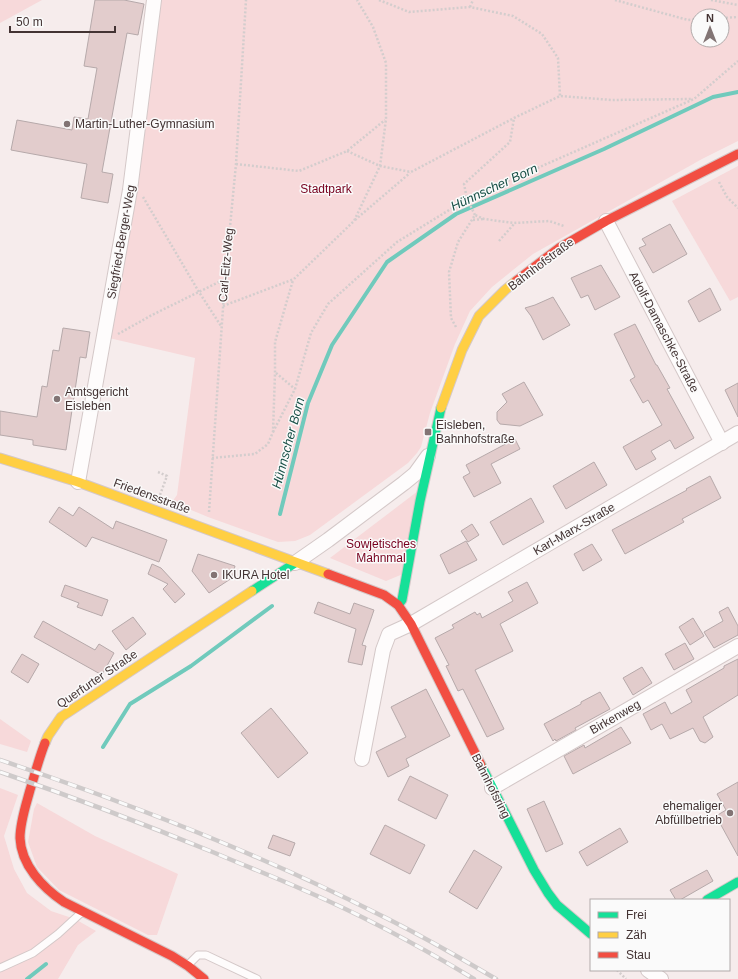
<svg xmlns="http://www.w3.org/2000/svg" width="738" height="979" font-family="Arial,sans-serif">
<rect width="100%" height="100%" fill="#f6ecec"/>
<g fill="#f7d9da" fill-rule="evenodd">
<polygon points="0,0 42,0 0,23"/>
<path d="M157,0H738V141L702,159L533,254L492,287L470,311L455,344L430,413L421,447L417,453L408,463L310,535L295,541L278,542L208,517L172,502L177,495L195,358L109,338L122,264L153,69ZM698,16H722V40H698Z"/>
<polygon points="738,166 738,297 730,301 672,201"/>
<polygon points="418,491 403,574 386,581 330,558"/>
<polygon points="0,719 31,741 27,752 0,744"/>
<polygon points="0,788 18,795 4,836 14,869 27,893 51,911 75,919 96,931 78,945 58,979 0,979"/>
<polygon points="37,803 95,836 178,874 157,935 148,935 59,890 37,867 28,842 34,809"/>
</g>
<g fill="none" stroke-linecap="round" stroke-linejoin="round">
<g stroke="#70cabc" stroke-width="4">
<polyline points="280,514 308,403 332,345 387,262 456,214 604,149 713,97 738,92"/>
<polyline points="103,747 130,704 191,666 272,606"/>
<polyline points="27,979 46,964"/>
</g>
</g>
<g fill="#e2cccc" stroke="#b6a9aa">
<polygon points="95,0 124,0 144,4 138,35 127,33 102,172 113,174 108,203 81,198 87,164 11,150 17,120 72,130 74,117 88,119 97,68 84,66"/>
<polygon points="670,224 687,254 653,273 639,248 646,245 642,239"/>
<polygon points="601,265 620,297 595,310 588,295 581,298 571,278"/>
<polygon points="710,288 721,310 699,322 688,301"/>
<polygon points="553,297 570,325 543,340 531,316 525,308 535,305"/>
<polygon points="635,324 656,365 657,365 670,388 667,389 694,438 675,449 670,440 651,451 656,459 636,470 623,447 662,425 648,400 643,403 630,380 635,377 614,334"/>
<polygon points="63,328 90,332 86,358 80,357 66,450 33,445 33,440 0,435 0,411 37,417 42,386 47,387 53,350 59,351"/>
<polygon points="524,382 543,415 520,426 500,424 497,420 497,412 507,402 502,394"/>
<polygon points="738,383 738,417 725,390"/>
<polygon points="515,439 520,449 491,464 501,483 474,497 463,477 470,473 466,465"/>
<polygon points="594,462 607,485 566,509 553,486"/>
<polygon points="710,476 721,498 682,519 684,522 625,554 612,530 687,490 686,489"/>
<polygon points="531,498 544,522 503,545 490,522"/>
<polygon points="59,507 73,516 79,507 113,529 116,521 167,540 159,562 92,537 86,547 49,522"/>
<polygon points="472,524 479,535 468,542 461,531"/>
<polygon points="466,541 477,560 449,574 440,555"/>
<polygon points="592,544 602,560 583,571 574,554"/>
<polygon points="198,554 235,566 232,578 209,593 192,571"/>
<polygon points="152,564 161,568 185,594 175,603 163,589 168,584 148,574"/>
<polygon points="527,582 538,603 500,624 513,651 475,670 504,729 487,737 463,689 458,691 446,666 449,665 435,638 454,628 452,625 475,612 477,615 480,613 482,618 513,601 508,592"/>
<polygon points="65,585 108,600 102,616 77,607 79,603 61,596"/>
<polygon points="318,602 350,614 354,603 374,610 362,645 366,646 362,665 348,662 356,629 314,613"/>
<polygon points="728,607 738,626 738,635 714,648 704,632 723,621 719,612"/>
<polygon points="133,617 146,634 126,650 112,631"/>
<polygon points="693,618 704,636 690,645 679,627"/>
<polygon points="43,621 95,650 99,644 114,653 102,675 34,637"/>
<polygon points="685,643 694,659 674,670 665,654"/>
<polygon points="22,654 39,664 28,683 11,672"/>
<polygon points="738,659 738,695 703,717 713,737 705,743 700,741 693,728 670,739 662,724 651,730 643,714 665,702 671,714 692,702 686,690 724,668 724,666"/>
<polygon points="642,667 652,683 633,695 623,678"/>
<polygon points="426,689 450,736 406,759 409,766 388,777 376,752 406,737 391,707"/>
<polygon points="600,692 610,709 575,728 576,730 556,741 555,739 553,741 544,724 581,704 581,702"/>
<polygon points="271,708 308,753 278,778 241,733"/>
<polygon points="621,727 631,743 573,774 564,756 584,745 585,748"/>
<polygon points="410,776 448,795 436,819 398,800"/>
<polygon points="738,782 738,856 716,816 726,810 717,794"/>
<polygon points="544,801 563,844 546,852 527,809"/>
<polygon points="385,825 425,845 410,874 370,854"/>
<polygon points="620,828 628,842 587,866 579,852"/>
<polygon points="273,835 295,843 290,856 268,848"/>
<polygon points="474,850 502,867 477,909 449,892"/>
<polygon points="707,870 713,881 680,900 676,900 670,890"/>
</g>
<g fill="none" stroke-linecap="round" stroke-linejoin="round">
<defs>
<g id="lane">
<polyline points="189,964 198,955 206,955 257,979"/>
<polyline points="0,968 33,953 58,934 82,912"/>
</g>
<g id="street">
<polyline points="606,221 722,443"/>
<polyline points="78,482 130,190 154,0"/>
<polyline points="295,563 328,540 404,483 415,474 428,456"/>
<polyline points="362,759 383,650 389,634 411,624 738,433"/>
<polyline points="492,788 738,646"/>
<polyline points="648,970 661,979"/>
</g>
<g id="fast">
<polyline points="252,591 295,563"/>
<polyline points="398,605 402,600 420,501 441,408"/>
<polyline points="481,765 534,870 548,893 557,905 591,934"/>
<polyline points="707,900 738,882"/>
</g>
<g id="slow">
<polyline points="441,408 462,350 479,316 505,290 516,281"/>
<polyline points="0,458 78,482 328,574"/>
<polyline points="45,743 48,736 61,717 252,591"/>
</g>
<g id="jam">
<polyline points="516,281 559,248 606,221 738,154"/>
<polyline points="328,574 384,595 398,605 411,624 481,765"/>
<path d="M45,743C39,758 35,774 30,790C26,805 20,822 20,838C21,865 43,888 64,902L172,956L188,966L204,979"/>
</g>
</defs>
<use href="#lane" stroke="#d4c8c8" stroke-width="9"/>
<use href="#street" stroke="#d4c8c8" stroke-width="16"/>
<use href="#fast" stroke="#d4c8c8" stroke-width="11"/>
<use href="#slow" stroke="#d4c8c8" stroke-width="11"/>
<use href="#jam" stroke="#d4c8c8" stroke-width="11"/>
<g stroke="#d3cdcd" stroke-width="2.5" stroke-dasharray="2 2" stroke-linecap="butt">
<polyline points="379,0 409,12 470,7 513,16 542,34 558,58 560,96"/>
<polyline points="615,0 688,20 698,19"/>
<polyline points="711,0 738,5"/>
<polyline points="470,7 473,0"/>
<polyline points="722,18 738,17"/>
<polyline points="347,151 380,166 411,172 514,118 560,96 612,100 692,99"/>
<polyline points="236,164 299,171 347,151 385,120"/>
<polyline points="719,182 727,197 738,208"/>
<polyline points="143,197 199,292 221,326"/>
<polyline points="475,215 467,199 464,184 510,142 514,118"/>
<polyline points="355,220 410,173"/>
<polyline points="473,220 483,219"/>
<polyline points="499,241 514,224"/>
<polyline points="223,306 294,279 354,221 380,166 386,119 386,63 373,27 357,0"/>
<polyline points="456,327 451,318 449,272 458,242 475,215 484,219 514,223 549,221 564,226"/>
<polyline points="118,334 152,315 225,279"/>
<polyline points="276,373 295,389"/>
<polyline points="273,432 295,389 311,333 328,304 397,242 467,199 694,99 738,61"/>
<polyline points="212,458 255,454 268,444 273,432 275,373 275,342 293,280"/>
<polyline points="158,472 167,476 160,495"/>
<polyline points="209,512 225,279 236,164 246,0"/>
<polyline points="617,970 626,979"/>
</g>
<use href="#lane" stroke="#fefcfc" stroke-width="7"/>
<use href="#street" stroke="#fefcfc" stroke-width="14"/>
<use href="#fast" stroke="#16e098" stroke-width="9"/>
<use href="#slow" stroke="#ffcf43" stroke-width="9"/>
<use href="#jam" stroke="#f24e42" stroke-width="9"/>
<defs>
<g id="rail">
<path d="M0,760C128,803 256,852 376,913C417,933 457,956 496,979"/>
<path d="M0,772C73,797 144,824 215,853C243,865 272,876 299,888C360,914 418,945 474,979"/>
</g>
</defs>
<use href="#rail" stroke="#cecaca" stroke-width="4.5"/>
<use href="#rail" stroke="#fafafa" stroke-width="3" stroke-dasharray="9" stroke-linecap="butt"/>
</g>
<g fill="#827474" stroke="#fafafa" stroke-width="1.5">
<circle cx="67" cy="124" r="4"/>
<circle cx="57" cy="399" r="4"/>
<rect x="424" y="428" width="8" height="8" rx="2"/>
<circle cx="214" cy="575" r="4"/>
<circle cx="730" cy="813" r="4"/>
</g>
<g text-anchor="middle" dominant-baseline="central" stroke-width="3" stroke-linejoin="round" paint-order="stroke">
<g font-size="12" fill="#433333" stroke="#fafafa" text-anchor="start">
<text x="75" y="124">Martin-Luther-Gymnasium</text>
<text x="65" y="392">Amtsgericht<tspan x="65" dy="14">Eisleben</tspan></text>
<text x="436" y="425">Eisleben,<tspan x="436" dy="14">Bahnhofstraße</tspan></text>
<text x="222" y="575">IKURA Hotel</text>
<text x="722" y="806" text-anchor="end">ehemaliger<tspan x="722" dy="14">Abfüllbetrieb</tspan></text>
</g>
<g font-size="12" fill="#77001e" stroke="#fafafa">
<text x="326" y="189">Stadtpark</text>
<text x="381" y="544">Sowjetisches<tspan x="381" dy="14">Mahnmal</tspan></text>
</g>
<g font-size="12" fill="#433333" stroke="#fafafa">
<text transform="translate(121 242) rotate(-80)">Siegfried-Berger-Weg</text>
<text transform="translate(541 264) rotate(-37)">Bahnhofstraße</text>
<text transform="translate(226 265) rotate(-85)">Carl-Eitz-Weg</text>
<text transform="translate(664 332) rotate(62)">Adolf-Damaschke-Straße</text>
<text transform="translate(152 496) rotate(20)">Friedensstraße</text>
<text transform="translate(574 529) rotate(-30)">Karl-Marx-Straße</text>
<text transform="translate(97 679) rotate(-34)">Querfurter Straße</text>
<text transform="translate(615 717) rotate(-30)">Birkenweg</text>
<text transform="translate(491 786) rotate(63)">Bahnhofsring</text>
</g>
<g font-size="13" font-style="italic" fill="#184f46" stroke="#fafafa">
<text transform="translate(494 187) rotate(-25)">Hünnscher Born</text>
<text transform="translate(288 443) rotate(-75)">Hünnscher Born</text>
</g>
</g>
<rect x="590" y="899" width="140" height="72" fill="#fafafa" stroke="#b1aaaa"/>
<rect x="598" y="912" width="20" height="6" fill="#16e098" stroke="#b1aaaa"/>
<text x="626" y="919" font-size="12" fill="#433333">Frei</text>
<rect x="598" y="932" width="20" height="6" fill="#ffcf43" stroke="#b1aaaa"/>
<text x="626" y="939" font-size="12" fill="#433333">Zäh</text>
<rect x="598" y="952" width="20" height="6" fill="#f24e42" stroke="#b1aaaa"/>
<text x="626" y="959" font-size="12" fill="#433333">Stau</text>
<g transform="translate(710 28)"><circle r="19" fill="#fafafa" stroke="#b1aaaa"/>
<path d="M0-3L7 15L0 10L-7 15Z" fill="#827474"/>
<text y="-6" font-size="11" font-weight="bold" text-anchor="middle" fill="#433333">N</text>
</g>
<path d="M10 26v6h105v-6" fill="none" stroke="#433333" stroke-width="2"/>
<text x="16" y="26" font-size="12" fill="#433333" stroke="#fafafa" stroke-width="3" paint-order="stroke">50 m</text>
</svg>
